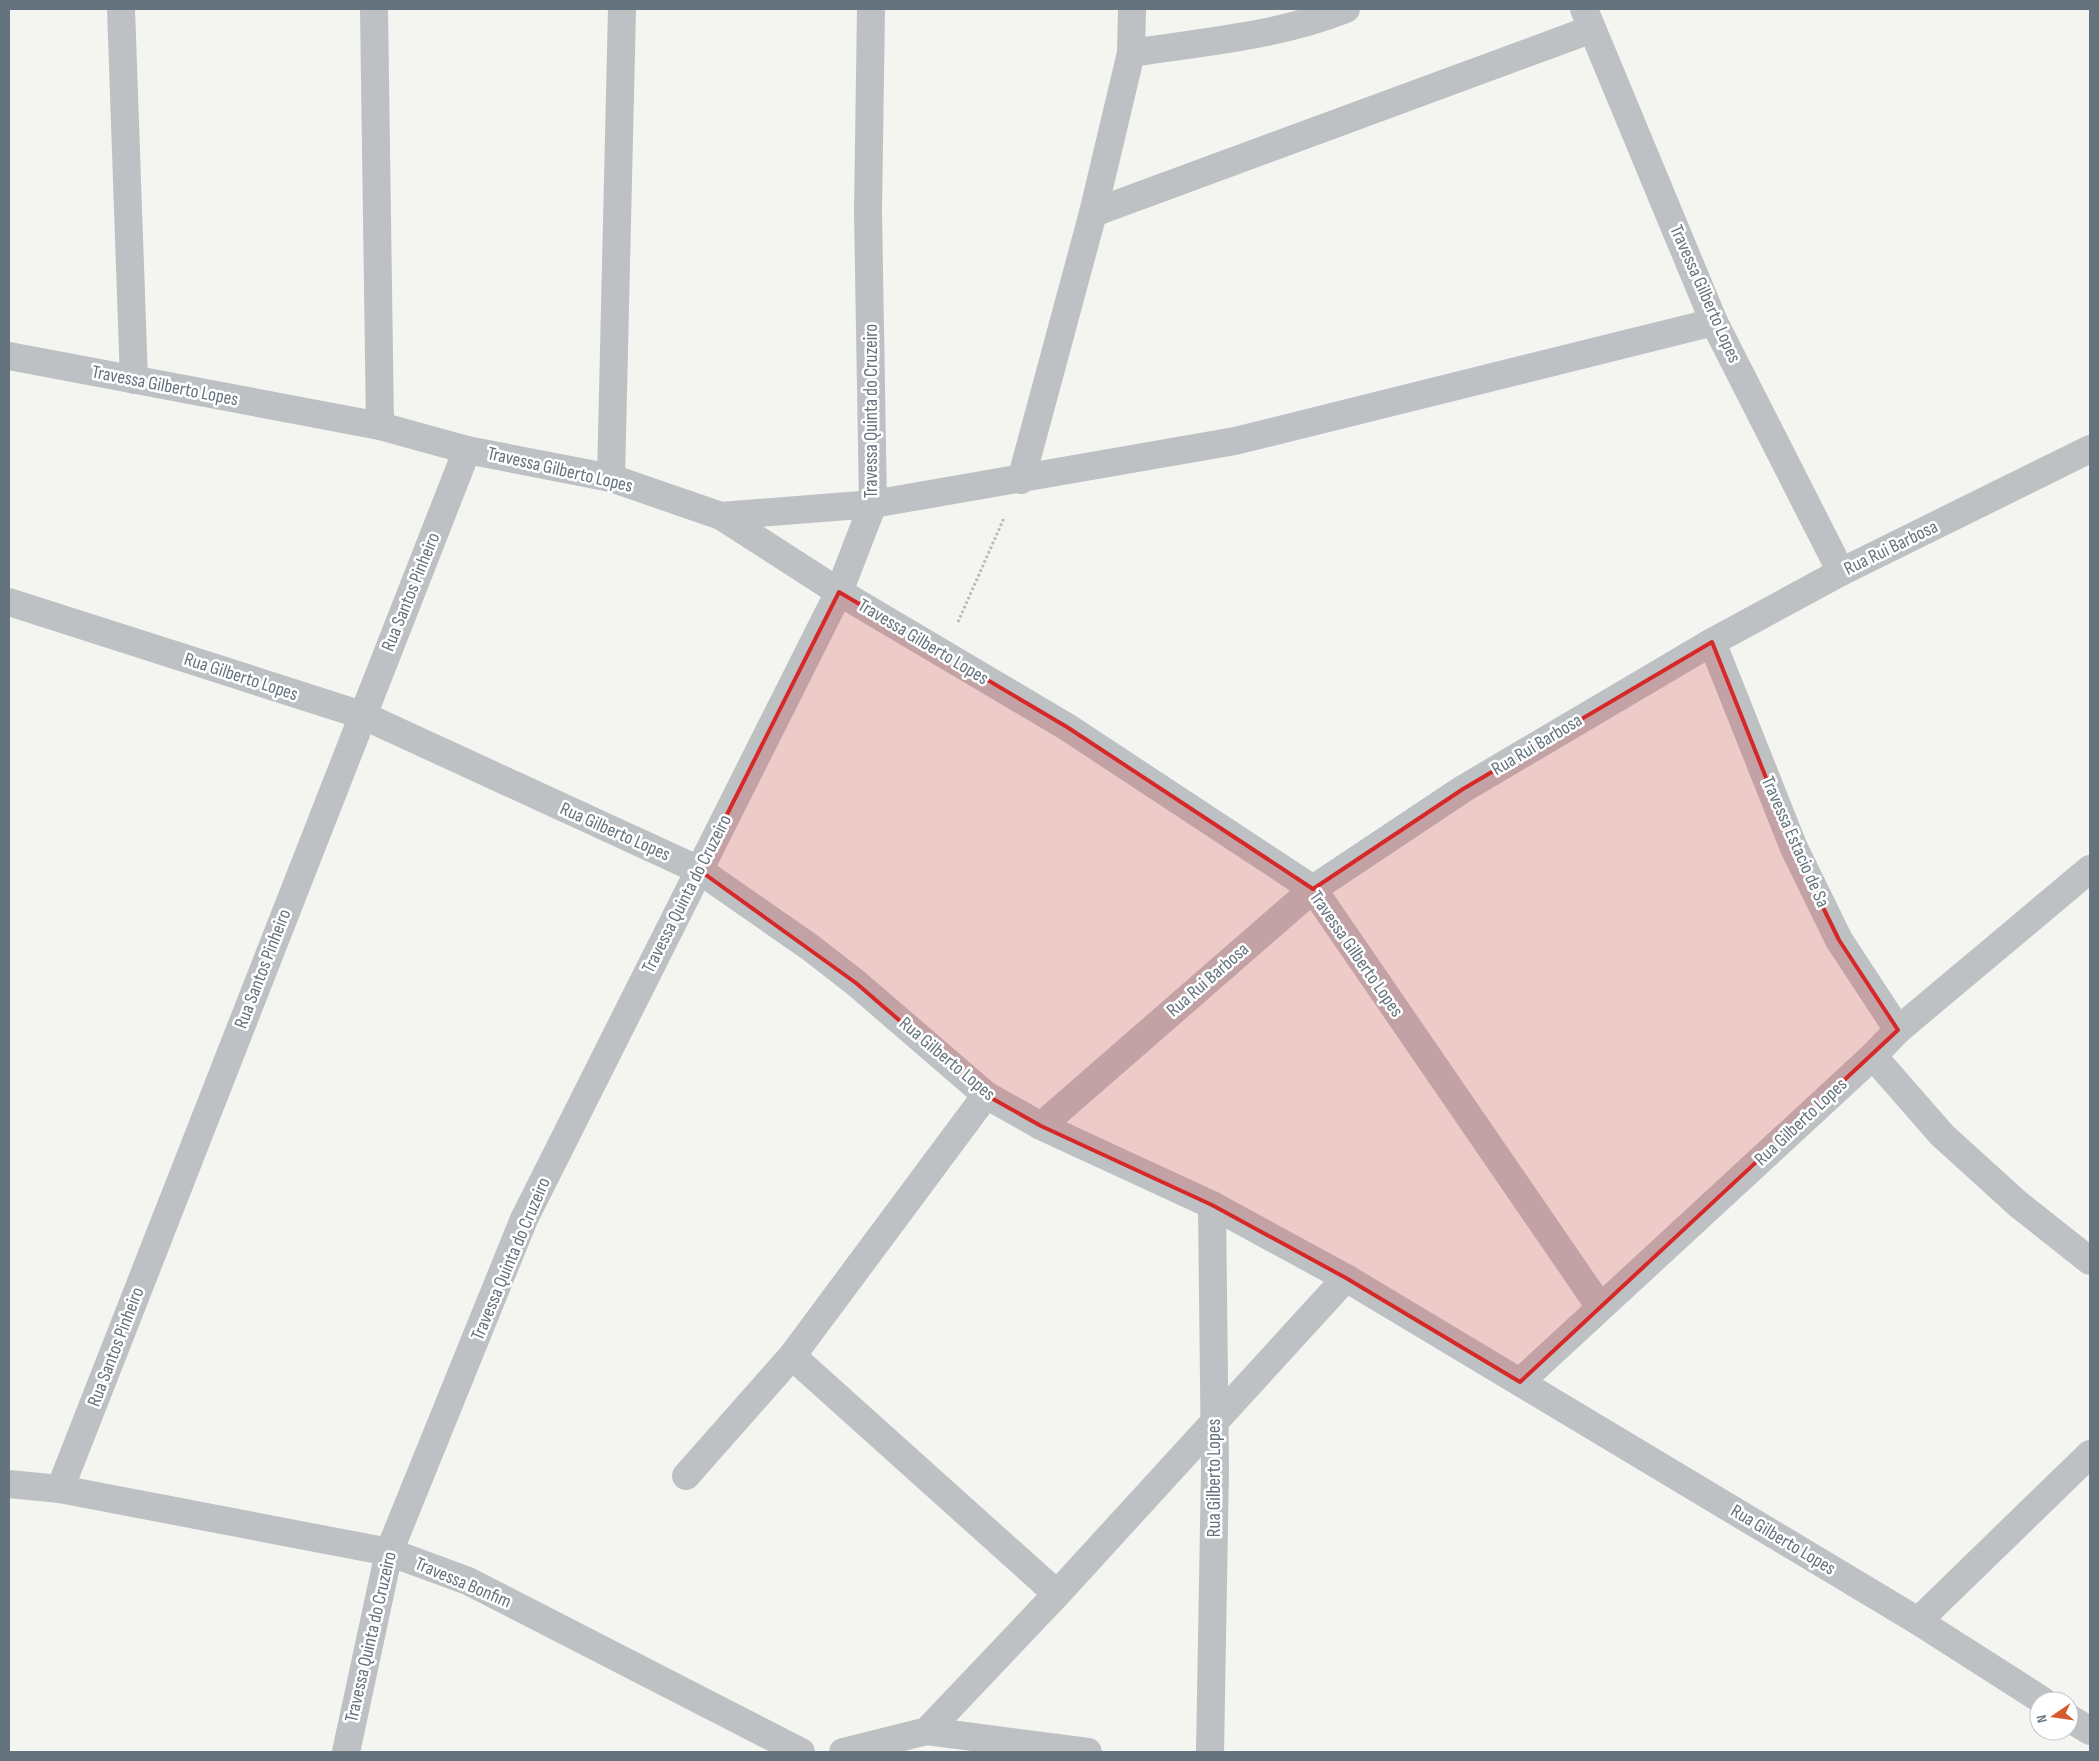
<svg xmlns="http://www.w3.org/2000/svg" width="2099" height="1761" font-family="'Sofia Sans Condensed',sans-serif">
<rect width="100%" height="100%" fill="#f4f4f0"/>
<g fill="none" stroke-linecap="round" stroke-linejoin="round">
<polyline stroke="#b7babc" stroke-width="3" stroke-dasharray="2.5 2.5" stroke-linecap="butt" points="958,622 1004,518"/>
<g stroke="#bdc1c4" stroke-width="28">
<polyline points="121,9 134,380"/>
<polyline points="374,9 380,426"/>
<polyline points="1584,9 1714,322 1841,572"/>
<path d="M1131,53C1203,42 1278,36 1346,9"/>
<polyline points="1093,213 1592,29"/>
<polyline points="9,356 380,426 467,450 611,478 721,516 839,592 1067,727 1313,889 1600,1307"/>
<polyline points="611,478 622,9"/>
<polyline points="1021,480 1093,213 1131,53 1132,9"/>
<polyline points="721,516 873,504 1235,441 1714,322"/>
<polyline points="9,602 362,715 699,870 811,948 856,983 986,1095 1041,1126 1212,1205 1346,1278 1918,1621 2043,1701"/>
<polyline points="1712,642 1794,848 1839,940 1898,1030"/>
<polyline points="1873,1056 1942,1135 2018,1204 2090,1261"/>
<polyline points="1041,1126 1313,889 1463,789 1712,642 1841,572 2090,449"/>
<polyline points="792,1356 1057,1594"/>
<polyline points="1520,1382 1873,1056 1898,1030 2090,869"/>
<polyline points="686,1476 792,1356 986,1095"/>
<polyline points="9,1484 60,1489 389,1552 468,1581 801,1752"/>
<polyline points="60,1489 467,450"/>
<polyline points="1918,1621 2090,1454"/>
<polyline points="2069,1718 2090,1731"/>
<polyline points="927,1731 1088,1752"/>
<polyline points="346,1752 389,1552 524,1219 839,592 873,504 868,211 871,9"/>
<polyline points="843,1752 927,1731 1057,1594 1346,1278"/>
<polyline points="1210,1752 1215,1469 1212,1205"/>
</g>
</g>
<path fill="#d62828" fill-opacity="0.2" stroke="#d62828" stroke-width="4" stroke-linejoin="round" d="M839,592L1067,727L1313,889L1463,789L1712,642L1794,848L1839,940L1898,1030L1520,1382L1346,1278L1212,1205L1041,1126L986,1095L856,983L699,870Z"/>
<g text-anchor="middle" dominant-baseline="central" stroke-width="5" stroke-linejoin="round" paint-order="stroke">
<g font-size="19" fill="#65737f" stroke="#fff">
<text transform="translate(1705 294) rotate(66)">Travessa Gilberto Lopes</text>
<text transform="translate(165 386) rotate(11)">Travessa Gilberto Lopes</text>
<text transform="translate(871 411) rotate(-90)">Travessa Quinta do Cruzeiro</text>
<text transform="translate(560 470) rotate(13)">Travessa Gilberto Lopes</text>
<text transform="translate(1891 548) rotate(-26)">Rua Rui Barbosa</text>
<text transform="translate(411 592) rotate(-68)">Rua Santos Pinheiro</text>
<text transform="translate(923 642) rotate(31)">Travessa Gilberto Lopes</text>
<text transform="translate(241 677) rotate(18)">Rua Gilberto Lopes</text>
<text transform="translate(1537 745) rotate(-31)">Rua Rui Barbosa</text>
<text transform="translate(615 832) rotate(24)">Rua Gilberto Lopes</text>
<text transform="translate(1795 842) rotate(66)">Travessa Estacio de Sa</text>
<text transform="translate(687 894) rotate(-63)">Travessa Quinta do Cruzeiro</text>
<text transform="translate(1356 954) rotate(55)">Travessa Gilberto Lopes</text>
<text transform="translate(263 969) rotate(-69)">Rua Santos Pinheiro</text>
<text transform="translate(1208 980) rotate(-41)">Rua Rui Barbosa</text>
<text transform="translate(947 1059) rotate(40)">Rua Gilberto Lopes</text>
<text transform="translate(1801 1122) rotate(-43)">Rua Gilberto Lopes</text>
<text transform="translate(511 1259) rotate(-67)">Travessa Quinta do Cruzeiro</text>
<text transform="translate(116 1347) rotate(-69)">Rua Santos Pinheiro</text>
<text transform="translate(1214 1478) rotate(-90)">Rua Gilberto Lopes</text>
<text transform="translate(1783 1540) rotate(31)">Rua Gilberto Lopes</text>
<text transform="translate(463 1583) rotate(23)">Travessa Bonfim</text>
<text transform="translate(371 1637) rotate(-77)">Travessa Quinta do Cruzeiro</text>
</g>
</g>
<rect width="2099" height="1761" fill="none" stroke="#65737f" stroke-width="20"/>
<g transform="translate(2054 1716) rotate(257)"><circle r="24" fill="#ffffff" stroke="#c1c7cc"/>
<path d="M0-4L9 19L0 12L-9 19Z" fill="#d55b2f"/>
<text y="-8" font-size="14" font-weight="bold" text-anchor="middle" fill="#65737f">N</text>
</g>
</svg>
